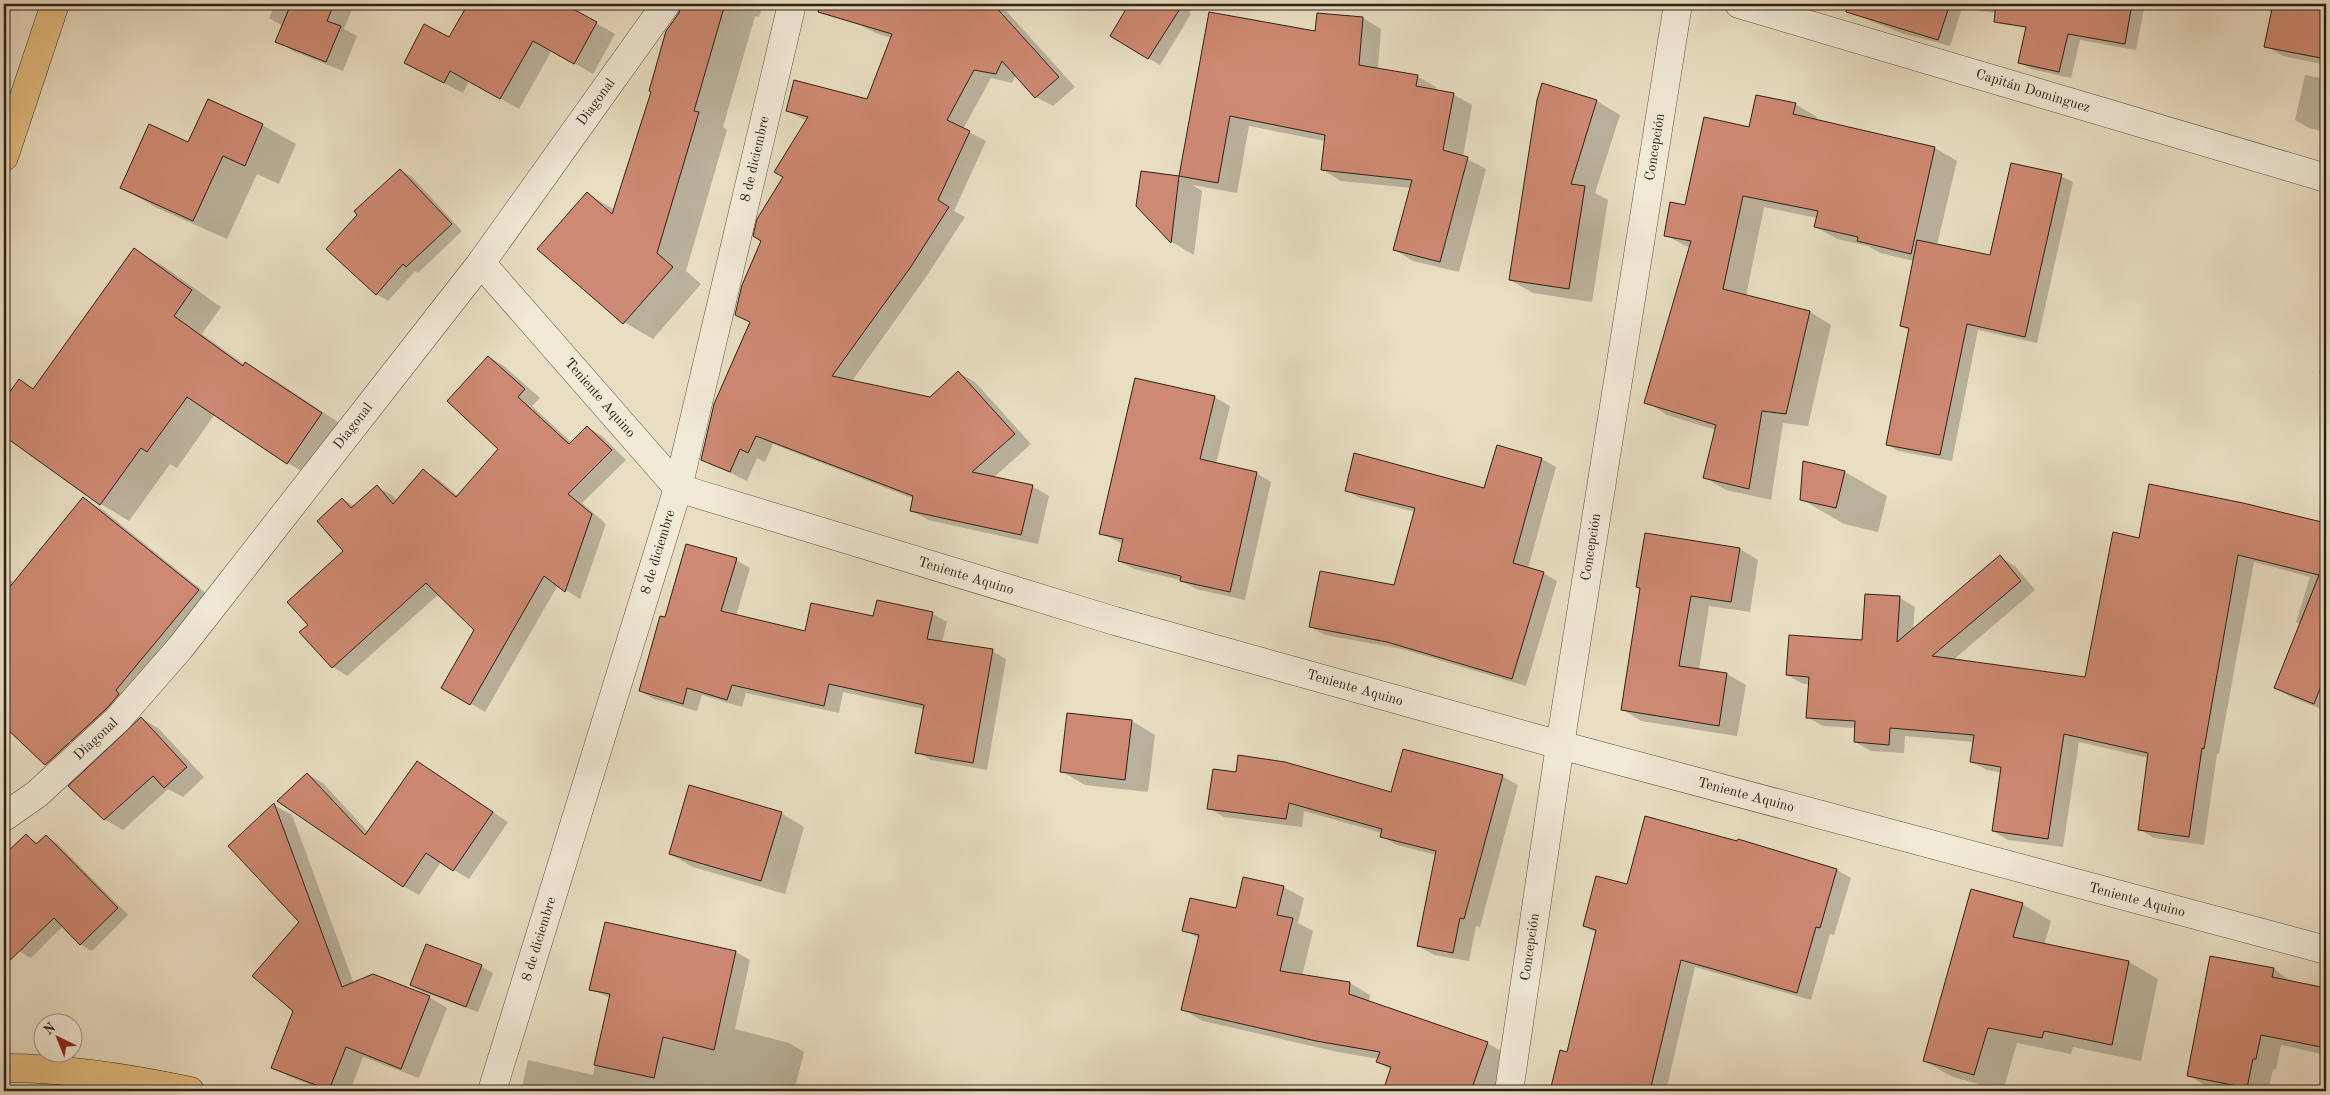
<svg xmlns="http://www.w3.org/2000/svg" width="2330" height="1095" font-family="'Old Standard TT',serif">
<rect width="100%" height="100%" fill="#e9dec2"/>
<filter id="stains"><feTurbulence type="fractalNoise" baseFrequency=".004" numOctaves="4"/><feColorMatrix values="0 0 0 0 .2 0 0 0 0 .09 0 0 0 0 .02 0 0 0 .5 -.17"/></filter>
<radialGradient id="worn" r=".72"><stop offset=".6" stop-color="#630" stop-opacity="0"/><stop offset="1" stop-color="#630" stop-opacity=".3"/></radialGradient>
<g fill="#0003">
<polygon points="275,4 354,4 344,29 357,36 343,71 293,51 277,41 283,26 269,18"/>
<polygon points="470,4 562,4 615,34 593,74 552,50 519,109 469,81 463,93 406,63 450,39"/>
<polygon points="682,4 763,4 759,17 755,16 723,127 727,130 686,271 701,284 653,339 624,322 587,194 615,210 653,92 667,32"/>
<polygon points="817,4 1000,4 1075,87 1053,106 1036,97 1016,75 1012,83 991,78 963,129 986,141 954,211 965,217 926,277 852,381 930,398 959,373 975,382 1031,444 993,478 1032,486 1049,496 1038,544 928,520 911,510 914,499 773,444 765,462 757,458 747,481 702,459 751,323 736,315 784,177 807,121 787,111 868,101 892,38 876,33"/>
<polygon points="1105,4 1194,4 1189,13 1191,14 1160,65 1148,58 1127,10"/>
<polygon points="1857,4 2145,4 2136,50 2080,40 2071,78 2031,69 2019,62 2030,18 1962,8 1950,46 1901,33 1866,19 1854,13"/>
<polygon points="2260,4 2326,4 2326,65 2283,56 2266,46 2273,13"/>
<polygon points="1210,13 1316,33 1363,18 1381,29 1378,69 1417,76 1436,87 1435,91 1453,94 1472,105 1463,157 1486,169 1459,272 1413,261 1395,250 1412,188 1341,181 1323,170 1325,141 1249,126 1237,193 1193,185 1202,191 1194,255 1172,242 1138,206 1142,173 1180,177"/>
<polygon points="2305,75 2326,79 2326,132 2309,128 2295,120"/>
<polygon points="1597,101 1620,115 1595,193 1608,200 1592,302 1533,293 1510,280"/>
<polygon points="1795,104 1817,117 1816,121 1935,148 1957,161 1937,245 1991,256 2061,176 2073,182 2037,343 1978,330 1952,461 1898,451 1887,444 1910,331 1901,326 1914,261 1880,253 1868,246 1837,239 1816,227 1817,218 1764,207 1746,296 1810,312 1831,325 1808,426 1783,423 1771,500 1726,490 1704,477 1716,430 1667,415 1646,402 1690,248 1665,235 1750,128"/>
<polygon points="262,125 296,144 279,184 257,174 227,239 155,207 121,187 189,144"/>
<polygon points="400,170 412,177 462,231 418,273 415,271 388,301 376,294"/>
<polygon points="134,250 163,266 221,307 202,334 245,365 275,380 350,430 316,480 288,463 215,414 177,468 170,464 129,521 101,504 4,435 4,402 19,381 34,389"/>
<polygon points="2326,347 2326,378 2319,373"/>
<polygon points="489,357 504,366 540,398 532,406 572,443 587,427 602,436 626,460 582,503 606,524 580,599 558,585 485,712 443,687 476,630 439,594 347,676 333,667 310,625 345,551 342,499 355,506 377,487 392,495 397,501 423,471 438,479 458,496 499,449"/>
<polygon points="1214,397 1230,406 1216,464 1256,473 1271,482 1245,600 1196,589 1180,580 1134,569 1119,561 1123,544 1100,533"/>
<polygon points="1498,446 1542,459 1556,467 1528,568 1543,573 1557,581 1526,686 1402,649 1325,635 1311,627 1395,586 1415,512 1360,498 1346,490 1485,490"/>
<polygon points="1845,472 1887,496 1878,532 1844,524 1801,499"/>
<polygon points="83,499 103,510 218,603 66,775 46,764 14,733 4,728 4,576 15,583"/>
<polygon points="2243,504 2326,524 2326,711 2291,697 2276,688 2301,625 2296,622 2310,577 2254,562 2219,754 2217,754 2204,845 2154,838 2139,829 2149,758 2079,742 2063,847 2008,840 1993,831 2002,773 1987,770 1971,762 1974,742 1905,736 1904,753 1871,751 1855,742 1856,728 1823,726 1807,717 1810,684 1803,684 1787,675 1863,641 1900,598 1915,607 1913,630 2000,557 2015,566 2035,590 1953,660 2086,678 2140,539"/>
<polygon points="1740,549 1758,560 1750,612 1709,606 1699,670 1727,674 1746,685 1737,736 1641,721 1623,710 1642,589"/>
<polygon points="736,560 750,568 736,616 806,632 874,618 878,601 933,614 947,622 942,642 992,651 1006,659 987,770 931,760 917,752 924,709 843,692 839,713 746,693 742,707 702,695 697,711 654,699 640,691 665,619"/>
<polygon points="141,718 159,729 204,777 183,797 168,789 123,830 104,819"/>
<polygon points="1132,721 1155,735 1148,792 1085,785 1061,771"/>
<polygon points="417,762 508,822 469,879 441,862 419,895 403,886 307,774 323,783 369,833"/>
<polygon points="1502,776 1518,785 1480,927 1476,926 1469,961 1434,955 1418,946 1436,855 1397,845 1381,836 1382,833 1304,811 1302,827 1224,817 1208,808 1392,794"/>
<polygon points="274,805 292,815 354,984 429,997 447,1008 419,1078 363,1057 350,1091 327,1091 290,1077 273,1067 295,1011 300,922"/>
<polygon points="781,813 804,827 785,894 693,867 670,854"/>
<polygon points="26,836 38,843 46,836 57,843 128,915 92,951 80,944 63,926 31,958 19,951 4,935 4,857"/>
<polygon points="1739,841 1837,870 1851,878 1834,935 1830,934 1811,1000 1695,967 1666,1091 1586,1091 1576,1089 1596,933 1584,926 1628,886"/>
<polygon points="1283,887 1304,898 1298,923 1313,931 1302,976 1350,983 1370,995 1369,1002 1487,1043 1508,1055 1495,1091 1384,1091 1391,1070 1378,1062 1379,1059 1338,1052 1203,1021 1182,1009 1200,939 1184,930 1236,910"/>
<polygon points="2022,904 2051,921 2044,945 2129,962 2158,979 2141,1061 2073,1047 2071,1054 2017,1043 2003,1091 1953,1077 1924,1061"/>
<polygon points="427,946 482,967 493,973 478,1012 423,992 412,985"/>
<polygon points="736,952 750,960 735,1029 789,1043 804,1052 794,1091 521,1091 528,1060 593,1075 610,998 591,989"/>
<polygon points="2211,957 2274,969 2293,983 2326,989 2326,1055 2281,1045 2276,1070 2273,1069 2268,1091 2231,1091 2208,1087 2188,1075"/>
<polygon points="1048,1085 1073,1091 1047,1091"/>
</g>
<g fill="#ce8972" stroke="#2f2016">
<polygon points="291,4 334,4 327,21 341,26 326,62 275,42"/>
<polygon points="468,4 564,4 597,22 574,64 533,41 500,99 450,71 444,83 404,63 424,24 449,37"/>
<polygon points="681,4 725,4 694,111 699,112 657,253 673,267 623,324 537,249 587,192 612,214 651,92 649,91 666,31 679,13"/>
<polygon points="820,4 993,4 1059,77 1035,98 1002,61 996,74 974,70 947,120 970,131 938,200 949,207 910,268 832,376 930,397 958,371 1015,434 972,472 1033,485 1021,535 910,511 913,496 756,436 748,453 740,449 730,472 701,460 714,404 750,322 735,315 742,285 761,241 753,236 757,219 783,177 774,172 808,117 786,111 794,80 867,99 892,34 818,12"/>
<polygon points="1129,4 1183,4 1148,59 1110,36"/>
<polygon points="1847,4 1950,4 1938,40 1846,12"/>
<polygon points="1996,4 2132,4 2125,44 2068,34 2059,72 2018,63 2026,27 1994,22"/>
<polygon points="2273,4 2326,4 2326,59 2264,47"/>
<polygon points="1209,12 1315,31 1317,13 1363,17 1359,65 1418,75 1416,86 1454,93 1443,150 1468,157 1440,262 1393,250 1412,180 1321,170 1325,135 1230,116 1218,183 1179,176"/>
<polygon points="1542,83 1597,100 1571,184 1585,186 1569,289 1509,280 1537,100"/>
<polygon points="1756,95 1796,103 1793,114 1935,147 1911,254 1857,241 1858,237 1814,227 1818,211 1743,196 1723,289 1810,311 1786,414 1762,411 1749,489 1703,478 1716,425 1644,403 1691,241 1664,236 1670,202 1685,205 1704,117 1749,127"/>
<polygon points="208,99 263,124 245,166 223,156 193,221 120,188 149,124 188,142"/>
<polygon points="2011,163 2062,174 2025,337 1967,324 1940,455 1886,445 1909,328 1900,326 1917,240 1990,255"/>
<polygon points="400,169 452,224 406,267 403,264 376,295 326,249 357,215 354,211"/>
<polygon points="1141,171 1179,176 1171,243 1136,206"/>
<polygon points="134,248 192,290 174,316 243,366 245,362 322,413 287,464 187,397 147,452 141,448 100,505 4,436 4,400 19,379 33,389"/>
<polygon points="488,356 525,389 518,397 569,444 587,426 612,450 568,494 592,514 565,592 544,576 470,705 441,688 474,630 426,583 332,668 299,632 308,625 287,602 343,551 317,521 342,498 351,508 377,485 393,504 423,469 456,497 498,449 447,401"/>
<polygon points="1135,378 1215,396 1200,459 1257,472 1230,592 1180,581 1181,576 1118,561 1123,539 1099,534"/>
<polygon points="1497,445 1542,458 1513,563 1544,572 1512,679 1387,642 1309,627 1320,571 1394,585 1415,508 1345,491 1354,453 1484,488"/>
<polygon points="1803,461 1845,471 1836,508 1800,500"/>
<polygon points="2149,484 2243,503 2326,523 2326,673 2314,704 2274,688 2319,575 2238,555 2204,749 2202,748 2189,837 2138,830 2148,753 2064,734 2048,839 1992,831 2001,767 1970,762 1974,735 1890,728 1889,745 1854,742 1855,721 1806,718 1809,677 1786,675 1789,635 1862,640 1865,594 1900,596 1897,642 2000,555 2021,581 1932,656 2085,677 2113,532 2139,538"/>
<polygon points="83,497 199,590 116,690 119,694 107,708 45,765 4,726 4,594"/>
<polygon points="1645,533 1740,548 1731,602 1691,596 1679,666 1727,673 1719,726 1621,710 1640,588 1636,587"/>
<polygon points="686,544 737,558 721,611 805,631 811,603 873,616 877,600 933,612 927,639 993,649 973,763 915,753 924,705 829,684 824,706 732,685 727,700 687,688 683,704 639,691 660,616 665,617"/>
<polygon points="1067,713 1132,720 1125,780 1060,772"/>
<polygon points="141,717 187,767 164,788 153,776 104,820 68,786"/>
<polygon points="1403,749 1503,775 1464,919 1460,918 1453,953 1417,946 1436,851 1380,837 1382,829 1289,803 1286,819 1207,809 1213,769 1236,772 1238,755 1285,762 1391,792"/>
<polygon points="417,761 493,812 453,871 426,853 403,887 277,801 307,773 365,835"/>
<polygon points="689,785 782,812 761,881 669,854"/>
<polygon points="274,803 342,987 373,974 430,996 401,1069 346,1047 329,1090 271,1068 293,1011 252,976 299,922 228,846"/>
<polygon points="1645,816 1737,841 1738,839 1837,869 1820,928 1816,927 1797,993 1681,960 1650,1091 1550,1091 1560,1050 1567,1052 1596,930 1583,926 1596,876 1627,884"/>
<polygon points="26,834 36,844 46,835 118,908 80,945 54,918 4,966 4,855"/>
<polygon points="1243,877 1284,886 1277,915 1293,918 1280,971 1350,982 1349,994 1488,1042 1471,1091 1383,1091 1391,1067 1376,1062 1380,1052 1316,1041 1181,1010 1199,935 1182,931 1190,898 1236,908"/>
<polygon points="1971,889 2023,903 2013,937 2129,961 2112,1045 2044,1031 2042,1038 1988,1028 1974,1075 1923,1061"/>
<polygon points="605,922 736,951 714,1050 663,1037 654,1078 594,1065 610,994 589,990"/>
<polygon points="426,944 482,965 466,1007 410,985"/>
<polygon points="2210,956 2274,968 2272,977 2326,988 2326,1048 2261,1035 2256,1059 2253,1059 2247,1088 2187,1076"/>
</g>
<g fill="none" stroke-linecap="round" stroke-linejoin="round">
<defs>
<g id="street">
<polyline points="1739,4 2326,178"/>
<polyline points="481,263 678,488 1115,621 1560,745 2326,950"/>
<polyline points="4,817 37,794 118,719 180,648 481,263 666,4"/>
<polyline points="492,1091 678,488 792,4"/>
<polyline points="1509,1091 1560,745 1678,4"/>
</g>
<g id="primary">
<polyline points="4,157 55,4"/>
<path d="M4,1068C66,1068 129,1078 190,1091"/>
</g>
</defs>
<use href="#street" stroke="#5e5041" stroke-width="29"/>
<use href="#primary" stroke="#2f2016" stroke-width="29"/>
<use href="#street" stroke="#f1ead7" stroke-width="28"/>
<use href="#primary" stroke="#e4bf81" stroke-width="28"/>
</g>
<g text-anchor="middle" dominant-baseline="central" stroke-width="4" stroke-linejoin="round" paint-order="stroke">
<g font-size="14" fill="#2f2016" stroke="#f1ead7">
<text transform="translate(2033 91) rotate(17)">Capitán Dominguez</text>
<text transform="translate(596 102) rotate(-54)">Diagonal</text>
<text transform="translate(1655 147) rotate(-81)">Concepción</text>
<text transform="translate(755 159) rotate(-77)">8 de diciembre</text>
<text transform="translate(600 398) rotate(49)">Teniente Aquino</text>
<text transform="translate(353 426) rotate(-52)">Diagonal</text>
<text transform="translate(1591 547) rotate(-81)">Concepción</text>
<text transform="translate(658 552) rotate(-73)">8 de diciembre</text>
<text transform="translate(966 576) rotate(17)">Teniente Aquino</text>
<text transform="translate(1355 688) rotate(16)">Teniente Aquino</text>
<text transform="translate(96 739) rotate(-43)">Diagonal</text>
<text transform="translate(1746 795) rotate(15)">Teniente Aquino</text>
<text transform="translate(2137 900) rotate(15)">Teniente Aquino</text>
<text transform="translate(539 939) rotate(-73)">8 de diciembre</text>
<text transform="translate(1530 947) rotate(-82)">Concepción</text>
</g>
</g>
<rect width="2330" height="1095" fill="none" stroke="#e9dec2" stroke-width="20"/>
<rect x="5" y="5" width="2320" height="1085" fill="none" stroke="#2f2016" stroke-width="2.5"/>
<rect x="10" y="10" width="2310" height="1075" fill="none" stroke="#2f2016"/>
<g transform="translate(58 1038) rotate(317)"><circle r="24" fill="#f1ead7" stroke="#a3998a"/>
<path d="M0-4L9 19L0 12L-9 19Z" fill="#8f2418"/>
<text y="-8" font-size="14" font-weight="bold" text-anchor="middle" fill="#2f2016">N</text>
</g>
<rect width="100%" height="100%" filter="url(#stains)"/>
<rect width="100%" height="100%" fill="url(#worn)"/>
</svg>
